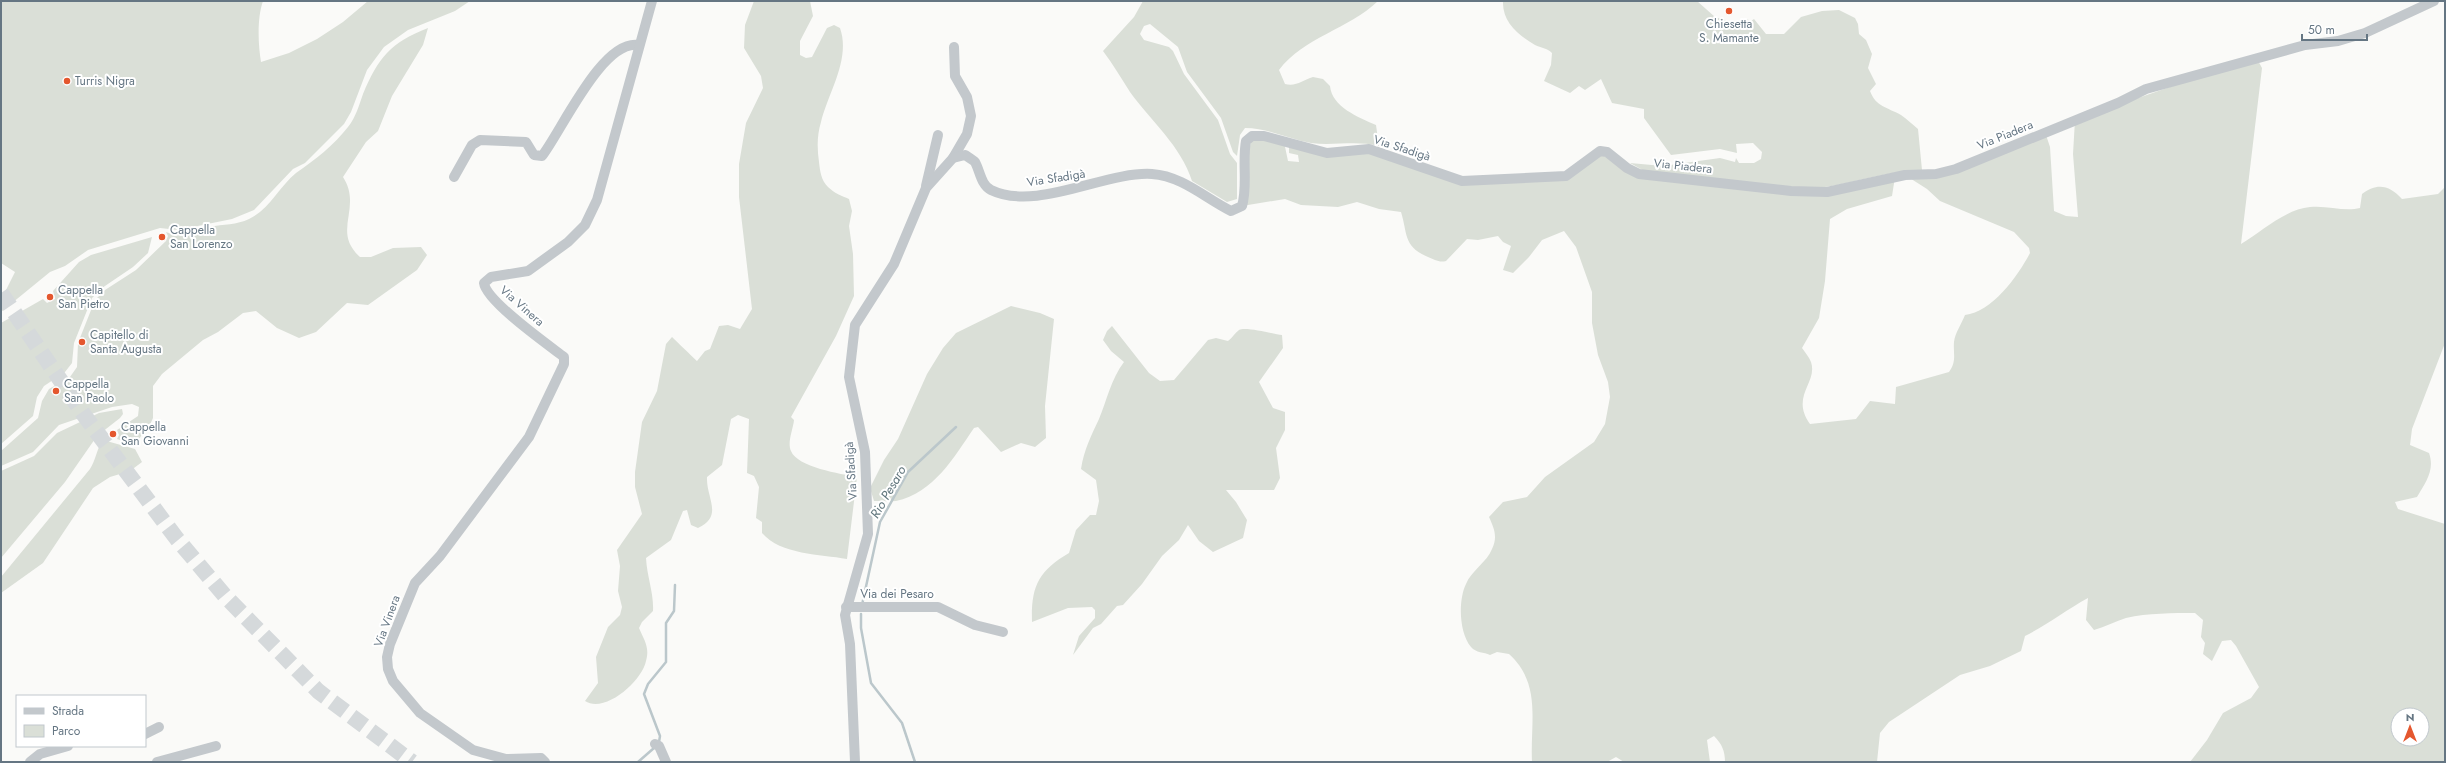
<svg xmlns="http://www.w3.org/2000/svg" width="2446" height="763" font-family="Jost,sans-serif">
<rect width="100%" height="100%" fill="#fafaf8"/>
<g fill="#dadfd7" fill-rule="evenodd">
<path d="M1,1H263C257,18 258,44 261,62L289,53L317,39L343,22L368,1H470L455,11L408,30L384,47L367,70L351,112L344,124L305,163L293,169L254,210L232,219L178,230L160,228L88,250L65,266L50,272L1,312V300L15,272L1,263Z"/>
<path d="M754,1H810L813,16L800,41V55L806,58L812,57L827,28L834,25L840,28C851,59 828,93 821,122C817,135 817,148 819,162C820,171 821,180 828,187C834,193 842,196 849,199L852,211L849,226L853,254L854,296L836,336L791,417L794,420C793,430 787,442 791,451C797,467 841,474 857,477L847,559C820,554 781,555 762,533V522L756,518L759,487L754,476L747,473L749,419L738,415L731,419L722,465L707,477C706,498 724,516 698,528L691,525L687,510L683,511L671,540L646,558C647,577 654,593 653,611L642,622L639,628C644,640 650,647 646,661C642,681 605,714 585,701L598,683L596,657L608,627L620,615L622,607L618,591L620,566L617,550L642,514L635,487V472L642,422L657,391L666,344L672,337C674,339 695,359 697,361L705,351L710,349L719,326L728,325L740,329L752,309L739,197V164L746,123L763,88L761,76L744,48L745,25Z"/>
<path d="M1143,1H1378C1349,29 1304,37 1279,70L1285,84C1296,87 1303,80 1313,77L1323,79L1330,86C1332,107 1358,117 1376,125L1379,146C1356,140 1334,146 1311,143C1289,139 1268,128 1245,128L1240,135L1237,156L1233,152L1221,118L1187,72L1178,47L1150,24L1144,26L1140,34L1144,40L1169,47L1173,51L1184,74L1218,120L1230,154L1237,163V199L1227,202L1192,181C1181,146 1151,121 1130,92C1121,78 1113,64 1103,51L1134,17Z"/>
<path d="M1503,1H1697L1715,17L1736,23L1744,18L1751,21L1754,19L1766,34H1784L1801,17L1822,11L1839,10L1855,18L1858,24L1859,34L1866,40L1872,54L1868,68L1876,84L1870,91C1876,107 1887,107 1901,115C1907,119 1912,124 1918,129L1922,170C1883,171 1847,186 1809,189L1646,172L1630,163L1663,166L1720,158L1735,162L1736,158L1739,163H1754L1761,159L1762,152L1753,143L1736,144L1737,153L1720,149L1671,155L1644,118V109L1612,103L1601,79L1585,90L1579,86L1570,93L1544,81L1551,65L1552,53C1547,48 1541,48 1535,45C1518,35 1502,22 1503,1Z"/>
<path d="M428,28L423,45L392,96L378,131L366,142L343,177C363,208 331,231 360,257H371L393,248L421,247L427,255L417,270L368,305L347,303L316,332L299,338L277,328L256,311L243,313L218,332L203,340L162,374L153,386V418L148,429L141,436L136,445L117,439L119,435L117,430L138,416L139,407L132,404L112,407L59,425L33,452L1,466V451L38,418L42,401L49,389L70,377L77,367L78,343L95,300L105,290L136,270L166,241L168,236L166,232C180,238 196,230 210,227C223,224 237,225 249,219C269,210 279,187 296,173C315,160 334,145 348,127C356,117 359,105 363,94C378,58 391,42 428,28Z"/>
<path d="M2256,57L2262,68L2241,244C2262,231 2286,209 2310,207C2327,205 2344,212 2360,208L2362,194C2378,182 2390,186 2402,199L2438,194L2445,187V343L2412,429L2410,445L2429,453C2435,470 2426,482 2417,497L2395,502L2398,509L2445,524V762H2190L2207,740L2223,713L2251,698L2259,687L2236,646L2231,640L2222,641L2212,661L2203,654L2205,643L2201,637L2203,620L2195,613C2173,613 2148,613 2126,618C2116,621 2105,627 2094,630L2086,620L2088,598C2066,610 2047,625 2025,636L2021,651L1990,666L1960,675L1889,722L1880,733L1877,762H1725C1725,751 1722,744 1714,736L1707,740L1710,762H1624L1616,757L1607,762H1532C1530,722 1542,684 1509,654L1497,652L1490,655C1484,652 1476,653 1471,647C1459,633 1458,600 1466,584C1471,571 1487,562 1492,549C1498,537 1494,528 1489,517L1503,502L1527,497L1545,477L1594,442L1605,424L1610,397L1608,382L1598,355L1592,323V292L1576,247L1564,231L1542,240L1529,257L1513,273L1503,270L1511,246L1503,242L1498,236L1478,240L1467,239L1446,261C1439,263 1434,259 1428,257C1403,246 1408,235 1401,212L1379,209L1357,202L1338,207L1301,205L1285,199L1242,206L1244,176L1252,136L1284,142L1288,161L1299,162L1298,155L1289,153V143L1310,148H1354L1454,178L1553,179L1600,151L1632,171L1801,193L1895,177L1892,196L1847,209L1830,219L1825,281L1819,318L1802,348C1805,352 1809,357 1811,362C1818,383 1790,396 1810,424L1856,419L1870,401L1895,404L1896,387L1949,372C1957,361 1953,354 1954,342C1955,333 1962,323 1965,315C1992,312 2018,276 2030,253L2029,248L2014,232L1940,201L1927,189L1905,175L1936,174L2045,132L2050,147L2054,211L2066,216L2078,217L2073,154L2075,120ZM2398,715H2422V739H2398Z"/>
<polygon points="152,237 148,253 133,267 102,288 92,298 74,343 72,363 65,372 44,386 37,397 33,416 1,444 1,323 43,299 47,303 55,299 53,291 79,262 91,255"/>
<path d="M1011,306L1040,313L1054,319L1045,406L1046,438L1035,447L1021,443L1001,452L978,427L974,428C954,457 934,493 896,501C889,502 880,501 874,501L870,488L884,460L898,439L927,374L943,348L956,333Z"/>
<path d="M1112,326L1149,373L1160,381L1174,380L1208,340L1216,338L1228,341C1232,338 1235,333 1239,330C1245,326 1273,334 1282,335L1283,348L1259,382L1273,408L1285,412V430L1276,448L1280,478L1274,490H1226L1236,502L1247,520L1243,538L1213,552L1199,541L1188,525L1179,540L1162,556L1142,584L1123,605L1117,606L1101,624L1093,628L1073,655L1079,636L1095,618V610L1092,607L1068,608L1032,622C1031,587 1038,571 1069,553L1076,530L1090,515H1096L1099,501L1096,480L1081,469C1084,450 1091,436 1099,419C1107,400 1111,379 1124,362L1111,351L1103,340L1107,331Z"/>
<polygon points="122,409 123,414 120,418 97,436 65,482 1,558 1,471 34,456 57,433 99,413"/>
<path d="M103,440L135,449L142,462L130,471L110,477L93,488L43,563L1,593V577L90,469C96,460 96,450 103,440Z"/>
</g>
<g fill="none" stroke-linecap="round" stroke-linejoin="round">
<g stroke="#bbc7cb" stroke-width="2.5">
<polyline points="862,605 880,522 908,472 956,427"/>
<polyline points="861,614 861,628 871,683 902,723 915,762"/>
<polyline points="659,742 660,736 644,694 648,684 666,662 666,623 674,611 675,585"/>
<polyline points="638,762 654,748"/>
</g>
<polyline stroke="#d5d9db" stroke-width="16" stroke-dasharray="16 8" stroke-linecap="butt" points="1,293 84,415 177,539 225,596 318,691 412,762"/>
<g stroke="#c3c8cc" stroke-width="10">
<polyline points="953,158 967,134 971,116 967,97 955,76 954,47"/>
<path d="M454,177L472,145L480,140L526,142L534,155L542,156C562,130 602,40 638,45"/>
<polyline points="926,186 938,135"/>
<polyline points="846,607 938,607 975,625 1003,632"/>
<polyline points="145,734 159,727"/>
<polyline points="655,744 659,746 666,762"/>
<polyline points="30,762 40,754 68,746"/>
<polyline points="157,762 216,746"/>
<path d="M545,762L541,758L506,759L473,750L420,713L393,681L388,669L387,657L390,644L415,583L440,556L529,437L564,364V357C547,344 486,301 484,283L491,277L528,271L568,242L585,225L597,200L652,1"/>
<path d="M855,762L850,644L845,615L868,534L865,452L849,377L855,325L894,264L926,188L953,158L965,155C968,157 973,160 975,162C980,171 981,185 991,190C1036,212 1106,171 1152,174C1182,176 1205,198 1231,211L1242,206C1248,186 1242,162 1246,141L1252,136H1264L1327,153L1369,149L1462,181L1566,176L1600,151L1607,152L1627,168L1639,174L1791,191L1827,192L1905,175L1936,174L1956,169L2118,103L2146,89L2305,45L2338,41L2365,33L2434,1"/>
</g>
</g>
<g fill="#e4572e" stroke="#fff" stroke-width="1.5">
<circle cx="1729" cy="11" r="4"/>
<circle cx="67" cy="81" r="4"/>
<circle cx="162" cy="237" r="4"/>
<circle cx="50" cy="297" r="4"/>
<circle cx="82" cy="342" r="4"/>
<circle cx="56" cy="391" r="4"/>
<circle cx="113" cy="434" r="4"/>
</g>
<g text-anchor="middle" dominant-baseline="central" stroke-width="4" stroke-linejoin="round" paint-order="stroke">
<g font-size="12" fill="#657683" stroke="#fff" text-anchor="start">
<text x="1729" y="24" text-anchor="middle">Chiesetta<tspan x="1729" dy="14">S. Mamante</tspan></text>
<text x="75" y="81">Turris Nigra</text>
<text x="170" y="230">Cappella<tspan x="170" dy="14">San Lorenzo</tspan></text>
<text x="58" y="290">Cappella<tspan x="58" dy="14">San Pietro</tspan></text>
<text x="90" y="335">Capitello di<tspan x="90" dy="14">Santa Augusta</tspan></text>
<text x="64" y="384">Cappella<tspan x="64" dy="14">San Paolo</tspan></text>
<text x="121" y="427">Cappella<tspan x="121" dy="14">San Giovanni</tspan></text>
</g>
<g font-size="12" fill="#657683" stroke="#fff">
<text transform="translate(2005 135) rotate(-22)">Via Piadera</text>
<text transform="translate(1402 148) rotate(18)">Via Sfadigà</text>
<text transform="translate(1683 166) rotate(6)">Via Piadera</text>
<text transform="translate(1056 178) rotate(-9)">Via Sfadigà</text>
<text transform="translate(522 306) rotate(41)">Via Vinera</text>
<text transform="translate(851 471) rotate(-94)">Via Sfadigà</text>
<text x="897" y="594">Via dei Pesaro</text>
<text transform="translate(387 621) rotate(-70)">Via Vinera</text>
</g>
<g font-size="13" font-style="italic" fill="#60757c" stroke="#fff">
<text transform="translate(888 492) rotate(-60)">Rio Pesaro</text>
</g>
</g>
<rect width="2446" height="763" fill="none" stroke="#657683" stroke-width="4"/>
<rect x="16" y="695" width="130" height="52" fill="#ffffff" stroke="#c1c8cd"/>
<rect x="24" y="708" width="20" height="6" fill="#c3c8cc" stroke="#c1c8cd"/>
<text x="52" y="715" font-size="12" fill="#657683">Strada</text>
<rect x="24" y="725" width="20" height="12" fill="#dadfd7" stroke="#c1c8cd"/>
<text x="52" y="735" font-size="12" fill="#657683">Parco</text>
<g transform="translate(2410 727)"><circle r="19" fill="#ffffff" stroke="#c1c8cd"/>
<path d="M0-3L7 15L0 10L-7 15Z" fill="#e4572e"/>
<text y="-6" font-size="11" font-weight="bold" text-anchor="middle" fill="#657683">N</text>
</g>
<path d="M2302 34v6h65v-6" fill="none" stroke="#657683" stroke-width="2"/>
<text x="2308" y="34" font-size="12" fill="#657683" stroke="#ffffff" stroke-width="3" paint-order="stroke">50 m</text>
</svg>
